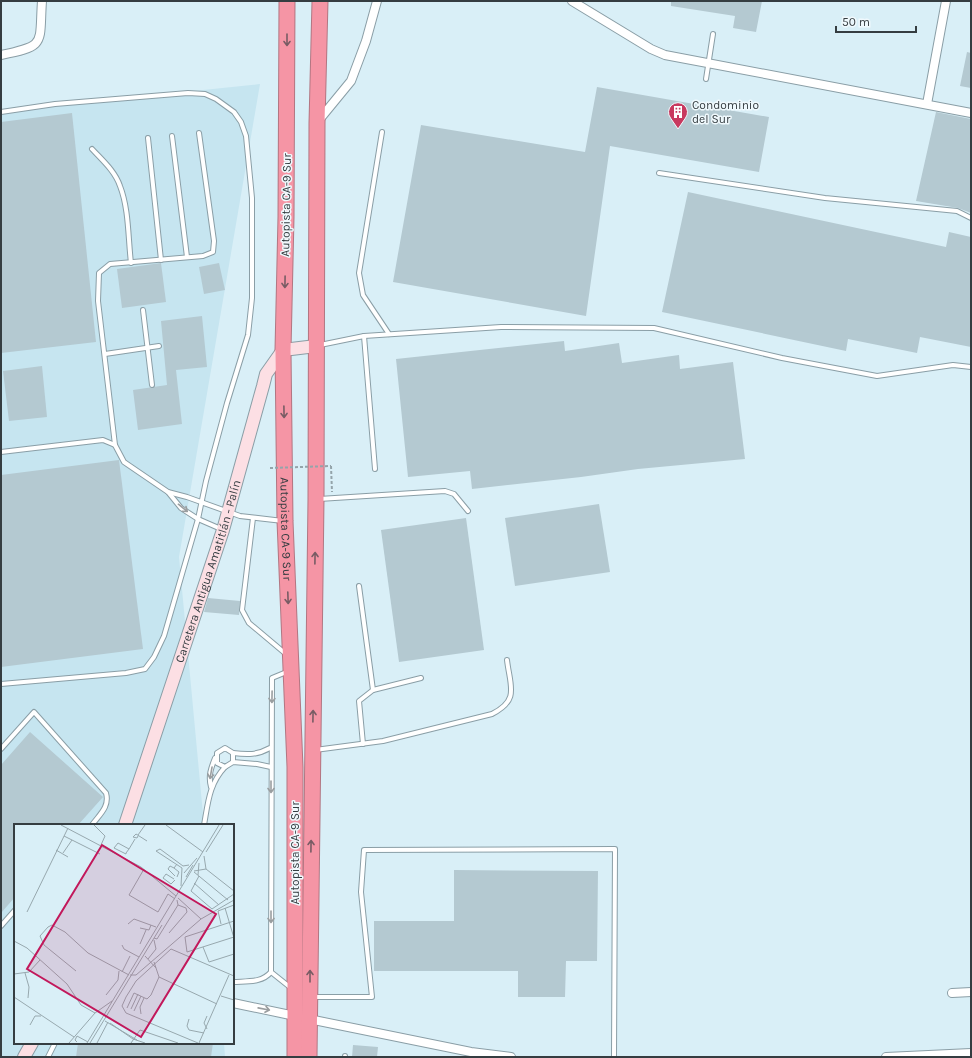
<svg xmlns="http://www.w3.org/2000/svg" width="972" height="1058" font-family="Karla,sans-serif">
<rect width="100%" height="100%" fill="#d9eff7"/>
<polygon fill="#c6e5f0" points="260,84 179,557 204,825 15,825 15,1043 224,1043 225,1057 1,1057 1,111"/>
<g fill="#b4c9d1">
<polygon points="671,1 762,1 756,32 733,28 735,16 671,6"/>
<polygon points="967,52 971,53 971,88 960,86"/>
<polygon points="597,87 769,117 759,172 610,146 586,316 393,282 421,125 585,152"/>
<polygon points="936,112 971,119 971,213 958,208 916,201"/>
<polygon points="72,113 96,342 1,353 1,122"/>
<polygon points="688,192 946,247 949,232 971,237 971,347 920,337 917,353 848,339 846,351 662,312"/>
<polygon points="161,263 166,302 122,308 117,269"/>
<polygon points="219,263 225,290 204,294 199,267"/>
<polygon points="202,316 207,367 176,370 182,424 138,430 133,390 167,385 161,321"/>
<polygon points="564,341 565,351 619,343 622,363 679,355 680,369 733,362 745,459 638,469 581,477 472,489 470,471 408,477 396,359"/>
<polygon points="42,366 47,417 9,421 3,371"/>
<polygon points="119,460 143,649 1,667 1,475"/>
<polygon points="599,504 610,572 515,586 505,518"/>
<polygon points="466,518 484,650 399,662 381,530"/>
<polygon points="208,598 240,601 239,615 204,612"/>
<polygon points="30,732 103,797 78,825 15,825 15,897 1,913 1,765"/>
<polygon points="454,870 598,871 597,961 566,961 565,997 518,997 518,971 374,971 374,921 454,921"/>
<polygon points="78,1043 213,1043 211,1057 76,1057"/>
<polygon points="353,1045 378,1047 377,1057 352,1057"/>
</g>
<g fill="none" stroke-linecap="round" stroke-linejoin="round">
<defs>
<g id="lane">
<polyline points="706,79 713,34"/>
<polyline points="1,112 55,104 188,93 205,94 216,99 234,112 241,122 246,136 252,198 252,298 248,335 227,403 206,481 198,519 164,636 154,657 145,669 126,673 1,684"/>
<polyline points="382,132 359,273 363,295 389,334"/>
<polyline points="199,133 214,241 213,252 203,256 110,264 99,273 98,301 115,445 124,462 168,492 181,508 198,519 221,529"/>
<polyline points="172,136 187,257"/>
<polyline points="148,138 161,260"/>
<path d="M92,149C102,160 115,171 120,186C129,209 128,238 131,263"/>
<polyline points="659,173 825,198 957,211 971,218"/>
<polyline points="143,310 152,385"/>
<polyline points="364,336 375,469"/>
<polyline points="320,345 364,336 501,327 654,328 782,358 877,376 953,365 971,367"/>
<polyline points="105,354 159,346"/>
<polyline points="1,452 103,440 115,445"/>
<polyline points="168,492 187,497 240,516 283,521"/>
<polyline points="319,499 445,491 454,494 468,511"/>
<polyline points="253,518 242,610 249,623 286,654"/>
<polyline points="359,586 373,690"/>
<polyline points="289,671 272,678 271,972 291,988"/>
<polyline points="363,744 359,701 373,690 421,678"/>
<path d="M1,749L34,712L106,793C110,807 99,815 92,825"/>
<path d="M315,750L383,741L492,714C520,700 510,686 507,660"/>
<path d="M233,753C248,755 257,755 270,748"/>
<polyline points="233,762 233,753 225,748 217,753 217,763 225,767 233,762 257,764 271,767"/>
<path d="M211,787C208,776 211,768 215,758"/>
<path d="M204,825C208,803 209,784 225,767"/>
<polyline points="1,926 15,910"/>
<path d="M233,982C247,981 262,983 271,972"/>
<polyline points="313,997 372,997 361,892 364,850 615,849 614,1057"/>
<polyline points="48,1057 55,1043"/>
<polyline points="345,1057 345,1056"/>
</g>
<g id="street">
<polyline points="572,1 651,49 665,55 971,113"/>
<path d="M1,55C47,46 39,44 42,1"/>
<polyline points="927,104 946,1"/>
<polyline points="319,120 351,81 366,41 377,1"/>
<polyline points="952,993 971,992"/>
<polyline points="233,1003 295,1016"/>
<polyline points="309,1019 471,1052 511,1057"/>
<polyline points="886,1057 971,1053"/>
</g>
<g id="secondary">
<path id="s1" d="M125,825L223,530L263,386L266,374L283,350L316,346"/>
<polyline points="24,1057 32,1043"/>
</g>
<g id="highway">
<path id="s2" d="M287,1L286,217L283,350L285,521L295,767V1057"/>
<polyline points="309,1057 316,499 317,123 320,1"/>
</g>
</defs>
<use href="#lane" stroke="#8a9ea6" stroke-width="6"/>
<use href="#street" stroke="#8a9ea6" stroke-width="10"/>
<use href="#secondary" stroke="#8a9ea6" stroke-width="14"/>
<use href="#highway" stroke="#b27682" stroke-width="17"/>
<polyline stroke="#94a4aa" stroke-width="2" stroke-dasharray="3 2" stroke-linecap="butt" points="331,466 332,492"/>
<use href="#lane" stroke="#fff" stroke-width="4"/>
<use href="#street" stroke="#fff" stroke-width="8"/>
<use href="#secondary" stroke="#fcdfe4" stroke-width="12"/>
<use href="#highway" stroke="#f595a5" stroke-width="15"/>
<polyline stroke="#94a4aa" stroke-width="2" stroke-dasharray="3 2" stroke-linecap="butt" points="270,468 331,466"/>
</g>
<defs><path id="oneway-shaft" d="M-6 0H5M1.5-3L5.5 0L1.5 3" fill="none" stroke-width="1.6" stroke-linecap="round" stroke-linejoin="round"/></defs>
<g stroke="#785c64">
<use href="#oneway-shaft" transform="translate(287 40) rotate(90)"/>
<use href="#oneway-shaft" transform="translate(285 282) rotate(91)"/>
<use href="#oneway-shaft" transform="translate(284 412) rotate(89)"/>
<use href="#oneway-shaft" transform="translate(315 558) rotate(-89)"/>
<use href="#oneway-shaft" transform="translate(288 598) rotate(88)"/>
<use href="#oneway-shaft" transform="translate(313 716) rotate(-89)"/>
<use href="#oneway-shaft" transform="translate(311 846) rotate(-89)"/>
<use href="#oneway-shaft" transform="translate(310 976) rotate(-90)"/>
</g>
<g stroke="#9a9ea0">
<use href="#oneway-shaft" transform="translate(183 508) rotate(39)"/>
<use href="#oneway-shaft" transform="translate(272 697) rotate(91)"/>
<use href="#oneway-shaft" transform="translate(211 773) rotate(100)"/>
<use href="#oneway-shaft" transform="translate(271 787) rotate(90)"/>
<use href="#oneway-shaft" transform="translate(271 917) rotate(90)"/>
<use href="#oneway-shaft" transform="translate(264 1009) rotate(11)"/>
</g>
<defs>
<symbol id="building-pin" viewBox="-11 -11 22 30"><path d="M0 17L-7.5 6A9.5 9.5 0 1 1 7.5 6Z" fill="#c8395f" stroke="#f0f9fd"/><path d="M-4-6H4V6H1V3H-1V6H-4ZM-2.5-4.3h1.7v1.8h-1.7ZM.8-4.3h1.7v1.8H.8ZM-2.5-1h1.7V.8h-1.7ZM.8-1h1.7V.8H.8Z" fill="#fff"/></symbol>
</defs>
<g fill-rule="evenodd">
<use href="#building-pin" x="667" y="101" width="22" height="30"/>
</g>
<g text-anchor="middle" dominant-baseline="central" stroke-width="3" stroke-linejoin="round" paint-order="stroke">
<g font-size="12" fill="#353d41" stroke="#f0f9fd" text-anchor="start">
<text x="692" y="105">Condominio<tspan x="692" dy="14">del Sur</tspan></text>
</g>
<g font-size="12" fill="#353d41" stroke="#f0f9fd">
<text transform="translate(286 205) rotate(-89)">Autopista CA-9 Sur</text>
<text stroke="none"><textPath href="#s2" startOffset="528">Autopista CA-9 Sur</textPath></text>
<text stroke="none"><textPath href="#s1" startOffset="267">Carretera Antigua Amatitlán - Palín</textPath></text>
<text transform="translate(295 853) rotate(-90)">Autopista CA-9 Sur</text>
</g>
</g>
<g transform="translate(14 824)">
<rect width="220" height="220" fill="#d9eff7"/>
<path fill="none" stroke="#97a8ae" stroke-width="1" d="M47,1L127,43L162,72M80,1L91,12L87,21M152,1L189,28M124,11L131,1M50,12L86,30M124,12L123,14L119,13L122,10L133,17M115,25L104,19L100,24L112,30V29L115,25L121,15M42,26L54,33M192,28L209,1M49,29L58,16M163,40L160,44L165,48L163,53M160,44L156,42L154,45L161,52M130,45L115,71L144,88L154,70L161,75M180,47L192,45M180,48L214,76M170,49L183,34M184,51L185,39M185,52L177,67L198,85L220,70V67L192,45L190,32M172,53L179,41M160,55L152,50L149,54L157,60L161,56M180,59L205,81M167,62L168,44L142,27L146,25L169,42L175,41M164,74L187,95M211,84L220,114M13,88L54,4M220,97L171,113L173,128L220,113M114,100L120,95L142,103M207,100L204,87L220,81M126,104L135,106L137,101M155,109L173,88L172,84L164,81M140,114L143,115L164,81L163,76M0,117L13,124L53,160L67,181L81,189M126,120L132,106M108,121L110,125L125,133M189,123L195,138L220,130M131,132L142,144M134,135L142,125L140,116M62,147L30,121L26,112L34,103L38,101L51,108L74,129L115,151M108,148L116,132M11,149L15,163L14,174M0,150L15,148L26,136M116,151H122L187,95L220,76M145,153L203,180M92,171L104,156L105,147M207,172L220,176M0,173L60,213M113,184L120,169L133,175L137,171L145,153L140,138M117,185L124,170M120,187L127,172M127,190L126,183L130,174M175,195L173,202L175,206L190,209M91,197L123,216M96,199L119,215L131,219M16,201L21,192H27M193,205L190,199L193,192M63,218L61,216L63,212L74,218M55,219L81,189L98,177M73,219L205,1M76,219L148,101M83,219L94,198M117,219L126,206L164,219M184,219L112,189L108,182L112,173L122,157L157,125L220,152M185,219L215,151"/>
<path fill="#c2185b" fill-opacity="0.15" stroke="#c2185b" stroke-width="2" d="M88,21L202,90L127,213L13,145Z"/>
<rect width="220" height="220" fill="none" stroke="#353d41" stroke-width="2"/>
</g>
<rect width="972" height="1058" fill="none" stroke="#353d41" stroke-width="4"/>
<path d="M836 26v6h80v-6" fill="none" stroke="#353d41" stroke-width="2"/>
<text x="842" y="26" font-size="12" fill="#353d41" stroke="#f0f9fd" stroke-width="3" paint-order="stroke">50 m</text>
</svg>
